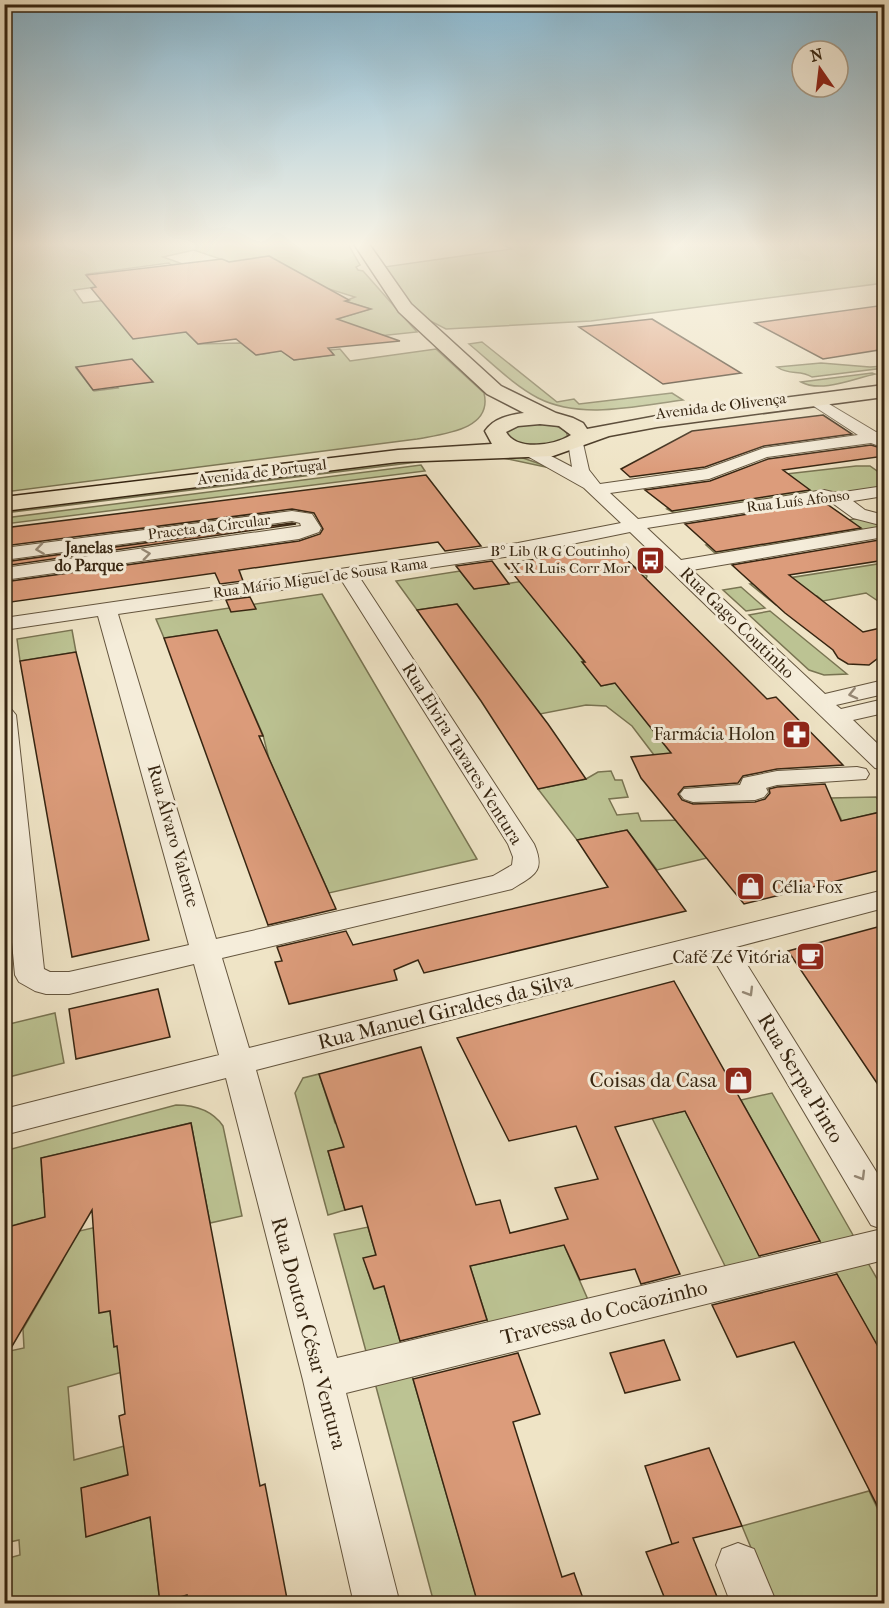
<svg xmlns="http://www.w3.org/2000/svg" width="889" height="1608" font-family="'IM FELL French Canon',serif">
<rect width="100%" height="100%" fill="#efe4c6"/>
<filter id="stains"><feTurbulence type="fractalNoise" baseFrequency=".00333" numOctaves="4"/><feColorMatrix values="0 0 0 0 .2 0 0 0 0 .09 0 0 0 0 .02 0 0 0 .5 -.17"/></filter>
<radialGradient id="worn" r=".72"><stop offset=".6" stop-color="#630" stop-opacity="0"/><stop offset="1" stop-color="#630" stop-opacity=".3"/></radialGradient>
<g fill="#bcc393" stroke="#797452" stroke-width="1.5" fill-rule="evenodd">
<path d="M4,244H348L360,265L356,267L358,270L363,271L417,332L321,342L337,319L370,309L345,301L355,297L310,283L269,256L229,262L194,250L163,257L219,277L181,274L169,263L87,274L96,287L74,290L83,303L107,300L186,332L198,344L241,343L256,355L269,353L268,341L294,360L333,355L330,350L340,349L350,361L436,349L484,393C493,430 443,434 417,439L5,492ZM99,364L118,388L94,391L76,368Z"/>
<polygon points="502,244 884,244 884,283 591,321 446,329 405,308 377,268 511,249"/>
<path d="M482,342L557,402L574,399L579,404L672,393L683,400C637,406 581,420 538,398C513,385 491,362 469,344Z"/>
<path d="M821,363L870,367L884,366V368L812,377C800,369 790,376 777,367Z"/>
<path d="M872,373L875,374C853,379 821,393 801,382Z"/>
<polygon points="526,423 553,424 566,431 568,438 546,446 514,443 504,433"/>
<polygon points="475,454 520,457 555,469 498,457 450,458 5,513 4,508 375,462"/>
<polygon points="421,465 425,471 5,524 5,518"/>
<polygon points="856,466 870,466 884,476 884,487 843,493 826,492 674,513 667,509 786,474"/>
<polygon points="860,518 879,524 881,527 717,555 706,545"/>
<polygon points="884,563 884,600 878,601 866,593 823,601 817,596 776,605 750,584"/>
<polygon points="631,564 647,576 646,579 577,652 601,686 616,683 668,749 728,737 663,775 654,755 632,726 606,706 586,705 540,714 457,604 417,610 396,581 460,571 474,589"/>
<polygon points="741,587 765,608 746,611 723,590"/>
<polygon points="322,594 477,859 329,893 269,759 263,735 217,630 164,638 156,619"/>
<polygon points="770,611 847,674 824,675 809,670 749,615"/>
<polygon points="72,630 76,652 20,661 17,639"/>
<polygon points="611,771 615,780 622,780 628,797 609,799 617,815 638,813 641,821 685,820 707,858 657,870 627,830 577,840 538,789 586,779 598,772"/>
<polygon points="876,797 884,807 884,811 842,821 831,798"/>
<polygon points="55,1013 64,1063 5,1078 5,1025"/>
<polygon points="319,1074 335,1123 379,1120 384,1137 328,1151 345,1210 328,1215 295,1093 303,1078"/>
<polygon points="772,1093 853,1235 850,1238 822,1245 741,1100"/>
<path d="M176,1105C195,1105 212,1110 223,1126L242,1216L210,1223L191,1123L41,1158L43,1192L114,1175L110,1311L114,1346L134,1341L137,1368L68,1387L74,1460L146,1440L150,1468L82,1488L86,1536L150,1517L160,1603L187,1595L188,1603H5V1559L20,1555L19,1540L5,1543V1352L24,1348L23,1329L63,1260L62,1235L97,1227L95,1199L38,1251L32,1220L5,1228L4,1151Z"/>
<polygon points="685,1111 762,1260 726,1268 652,1118"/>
<polygon points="368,1227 376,1255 364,1259 373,1288 384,1286 402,1347 367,1355 334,1234"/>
<polygon points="564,1245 589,1302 489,1326 470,1266"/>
<polygon points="868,1263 884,1291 884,1359 834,1269"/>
<polygon points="411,1372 478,1603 434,1603 375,1383"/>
<polygon points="869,1491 884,1522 884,1603 774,1603 742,1526"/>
</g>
<g fill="#dc9c7b" stroke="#362511" stroke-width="1.5">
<polygon points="269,256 349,300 345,301 371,309 337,319 400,341 328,348 334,355 294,360 281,351 256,355 236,339 198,344 186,332 133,339 91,288 96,287 86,275 222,259 229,262"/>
<polygon points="885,305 885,349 823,359 755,323"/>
<polygon points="652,319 675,333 741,373 663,384 579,327"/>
<polygon points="132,359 153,382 93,390 76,367"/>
<polygon points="823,415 852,434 764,446 705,467 630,477 621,469 692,431"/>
<polygon points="871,445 881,448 885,456 783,470 810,490 672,511 645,490 710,481 768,459"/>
<polygon points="426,475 481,546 445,551 438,542 239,570 243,581 220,584 215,573 4,603 4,582 299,541 320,534 323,529 314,513 292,509 4,546 4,528"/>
<polygon points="824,502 861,528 716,552 685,524"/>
<polygon points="292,523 296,524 4,566 4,562"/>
<polygon points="879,540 885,544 885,560 789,575 863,632 885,627 885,657 877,659 869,665 848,664 838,658 833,650 785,613 732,565"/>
<polygon points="614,547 767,699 776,697 843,765 777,769 743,776 738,783 684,787 678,794 682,800 693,804 755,802 765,799 770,793 769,789 777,787 825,784 841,821 885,811 885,869 744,904 641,778 631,757 671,753 615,683 601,686 582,662 585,662 505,564"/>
<polygon points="492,561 509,584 474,589 456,566"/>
<polygon points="250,597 256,609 231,612 226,600"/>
<polygon points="457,604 548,724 586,779 538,789 481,701 417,610"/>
<polygon points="217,630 263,736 259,736 336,909 268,925 164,638"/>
<polygon points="76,652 149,940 72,957 20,661"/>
<polygon points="627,830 686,911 424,973 418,960 394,970 397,980 289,1004 275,962 282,961 277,947 346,931 353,945 608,887 577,840"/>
<polygon points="885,925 885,1095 788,951"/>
<polygon points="674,981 820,1241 759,1256 685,1111 615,1127 680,1274 641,1284 635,1269 580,1280 564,1245 470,1266 487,1320 400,1341 384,1286 374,1289 363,1258 376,1255 362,1206 345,1210 328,1151 344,1147 319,1074 421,1047 476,1205 500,1200 510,1233 568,1219 555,1188 598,1179 576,1126 509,1141 457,1038"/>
<polygon points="158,989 170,1037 76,1059 69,1009"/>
<polygon points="191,1123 260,1486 265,1484 288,1604 188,1604 187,1595 160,1603 150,1517 86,1537 81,1488 128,1475 119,1416 125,1414 117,1346 114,1347 110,1311 99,1313 92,1210 4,1360 4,1228 45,1217 41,1158"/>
<polygon points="837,1274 885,1359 885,1521 794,1342 737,1357 712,1305"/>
<polygon points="664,1340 680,1380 625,1393 610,1353"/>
<polygon points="518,1353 540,1414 513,1422 562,1577 574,1573 585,1604 478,1604 413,1379"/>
<polygon points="709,1448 742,1526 693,1538 720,1604 667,1604 646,1552 679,1542 672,1544 645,1466"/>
</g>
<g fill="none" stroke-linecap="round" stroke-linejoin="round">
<defs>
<g id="street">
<path d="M814,395L876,432L884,431V445L879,446L871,443L767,457L709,479L610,493L638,519L824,490L837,493L884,486V496L853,501L865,510L884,515V537L692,570L825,694L884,680V694L836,705L841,709L884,699V713L853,720L884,750V770L875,768L630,532L518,555L360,578L534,844C546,872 534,875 512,889L222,958L249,1048L884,890V908L736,947L884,1184V1260L346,1393L400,1604H354L303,1380L226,1078L4,1135V1109L219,1055L194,964L69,994H46L35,991L19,982L15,975L4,854V708L12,710L16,715L44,969L50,972H69L189,945L98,616L4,630V618L518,543L621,523L584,488L520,452L518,449L520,446H532L572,467L568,442L570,439H582L589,470L600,484L706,469L764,448L858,435L809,403L806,400L809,397ZM824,500L831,502L853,518L884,526L681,560L647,528ZM342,581L508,844L513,857L512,865L493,876L216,939L118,614ZM710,953L871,1225L882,1229L337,1358L256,1070Z"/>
<polygon points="292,511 312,514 321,528 319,532 299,539 4,580 4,568 301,526 300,523 292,521 4,560 4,548"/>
<polygon points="857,767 866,769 869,774 866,779 777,785 766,788 768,792 764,797 755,800 693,802 684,799 680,794 684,789 740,785 743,778 777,771"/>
<polygon points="738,1543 754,1549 777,1604 731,1604 716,1565 722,1549"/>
</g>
<path id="primary" d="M354,244H369L411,304L501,386L556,413L573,418L583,423L587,429L689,410L884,385V397L657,427L609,436L553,456L398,462L4,511V497L398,450L492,444L485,431C494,418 509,415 524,413L487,394L399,312ZM540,424L559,426L571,435C555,445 517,452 506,432L518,426Z"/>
</defs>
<use href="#street" stroke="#64553e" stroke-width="2"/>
<use href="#primary" stroke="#362511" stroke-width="3"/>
<use href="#street" fill="#f5edda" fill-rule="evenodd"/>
<use href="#primary" fill="#efe4c6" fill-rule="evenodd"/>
</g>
<defs><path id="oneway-chevron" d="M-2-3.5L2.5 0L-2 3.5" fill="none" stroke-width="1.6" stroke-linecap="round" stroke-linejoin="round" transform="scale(1.5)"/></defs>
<g stroke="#968976">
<use href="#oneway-chevron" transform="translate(40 549) rotate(172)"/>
<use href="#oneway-chevron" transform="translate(146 554) rotate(-8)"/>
<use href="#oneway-chevron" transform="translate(853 694) rotate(167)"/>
<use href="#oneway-chevron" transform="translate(749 992) rotate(59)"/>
<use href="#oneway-chevron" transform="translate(861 1176) rotate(59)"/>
</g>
<linearGradient id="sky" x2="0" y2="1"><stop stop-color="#89b8d1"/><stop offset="0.52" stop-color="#f8f3e5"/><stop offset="1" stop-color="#f8f3e5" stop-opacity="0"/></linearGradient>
<rect width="889" height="470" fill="url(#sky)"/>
<defs>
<symbol id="bus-square" viewBox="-11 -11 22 22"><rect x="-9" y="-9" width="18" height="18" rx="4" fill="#8f2418" stroke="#f5edda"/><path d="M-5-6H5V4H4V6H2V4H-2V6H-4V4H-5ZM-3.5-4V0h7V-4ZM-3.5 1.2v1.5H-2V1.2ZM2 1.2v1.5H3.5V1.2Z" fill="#fff"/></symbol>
<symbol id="pharmacy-square" viewBox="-11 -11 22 22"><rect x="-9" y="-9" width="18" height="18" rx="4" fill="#8f2418" stroke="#f5edda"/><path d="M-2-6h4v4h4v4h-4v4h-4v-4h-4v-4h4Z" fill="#fff"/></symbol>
<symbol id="shop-square" viewBox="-11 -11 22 22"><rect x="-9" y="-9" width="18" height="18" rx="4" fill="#8f2418" stroke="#f5edda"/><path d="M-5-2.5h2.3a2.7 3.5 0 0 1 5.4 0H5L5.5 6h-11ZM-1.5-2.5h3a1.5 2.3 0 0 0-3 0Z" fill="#fff"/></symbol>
<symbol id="cafe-square" viewBox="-11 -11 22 22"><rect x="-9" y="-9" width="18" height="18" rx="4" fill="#8f2418" stroke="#f5edda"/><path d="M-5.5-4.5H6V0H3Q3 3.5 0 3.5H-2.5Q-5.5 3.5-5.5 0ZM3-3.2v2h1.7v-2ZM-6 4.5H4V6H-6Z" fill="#fff"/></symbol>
</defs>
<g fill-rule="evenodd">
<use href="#bus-square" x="634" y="544" width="33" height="33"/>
<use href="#pharmacy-square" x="780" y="718" width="33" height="33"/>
<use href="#shop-square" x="734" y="870" width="33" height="33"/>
<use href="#cafe-square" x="794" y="940" width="33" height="33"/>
<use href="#shop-square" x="722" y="1064" width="33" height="33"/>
</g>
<g text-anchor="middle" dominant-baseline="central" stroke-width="6" stroke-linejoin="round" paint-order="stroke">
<g font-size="15" fill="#362511" stroke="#f5edda">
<text transform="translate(721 406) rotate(-7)">Avenida de Olivença</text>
<text transform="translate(262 472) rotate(-7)">Avenida de Portugal</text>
<text transform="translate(798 501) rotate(-7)">Rua Luís Afonso</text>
<text transform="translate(209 527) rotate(-7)">Praceta da Circular</text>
<text transform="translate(320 578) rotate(-8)">Rua Mário Miguel de Sousa Rama</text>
</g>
<g font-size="15" fill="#362511" stroke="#f5edda" text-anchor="end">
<text x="630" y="551">Bº Lib (R G Coutinho)<tspan x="630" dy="17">X R Luis Corr Mor</tspan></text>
</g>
<g font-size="16" font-weight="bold" fill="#362511" stroke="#f5edda">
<text x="89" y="547">Janelas<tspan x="89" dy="18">do Parque</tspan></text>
</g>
<g font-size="18" fill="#362511" stroke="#f5edda">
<text transform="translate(737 623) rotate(44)">Rua Gago Coutinho</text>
<text transform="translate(462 754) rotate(58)">Rua Elvira Tavares Ventura</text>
<text transform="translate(173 836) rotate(74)">Rua Álvaro Valente</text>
</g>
<g font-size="18" fill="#362511" stroke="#f5edda" text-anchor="end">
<text x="775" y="734">Farmácia Holon</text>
<text x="772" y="887" text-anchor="start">Célia Fox</text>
<text x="790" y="957">Café Zé Vitória</text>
</g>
<g font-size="21" fill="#362511" stroke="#f5edda">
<text transform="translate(445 1011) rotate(-14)">Rua Manuel Giraldes da Silva</text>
<text transform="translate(801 1078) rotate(59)">Rua Serpa Pinto</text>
<text transform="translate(604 1312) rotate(-14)">Travessa do Cocãozinho</text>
<text transform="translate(309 1333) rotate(75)">Rua Doutor César Ventura</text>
</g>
<g font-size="21" fill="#362511" stroke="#f5edda" text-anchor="end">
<text x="717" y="1080">Coisas da Casa</text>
</g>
</g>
<rect width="889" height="1608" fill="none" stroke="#efe4c6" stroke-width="24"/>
<rect x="6" y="6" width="877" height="1596" fill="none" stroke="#362511" stroke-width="3"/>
<rect x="12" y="12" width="865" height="1584" fill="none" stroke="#362511" stroke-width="1.5"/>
<g transform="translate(820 69) rotate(346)"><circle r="28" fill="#f5edda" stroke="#a99d8a" stroke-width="1.5"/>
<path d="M0-4.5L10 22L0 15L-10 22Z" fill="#8f2418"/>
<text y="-9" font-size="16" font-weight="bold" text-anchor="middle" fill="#362511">N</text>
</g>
<rect width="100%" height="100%" filter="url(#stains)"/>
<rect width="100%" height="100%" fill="url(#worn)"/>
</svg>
